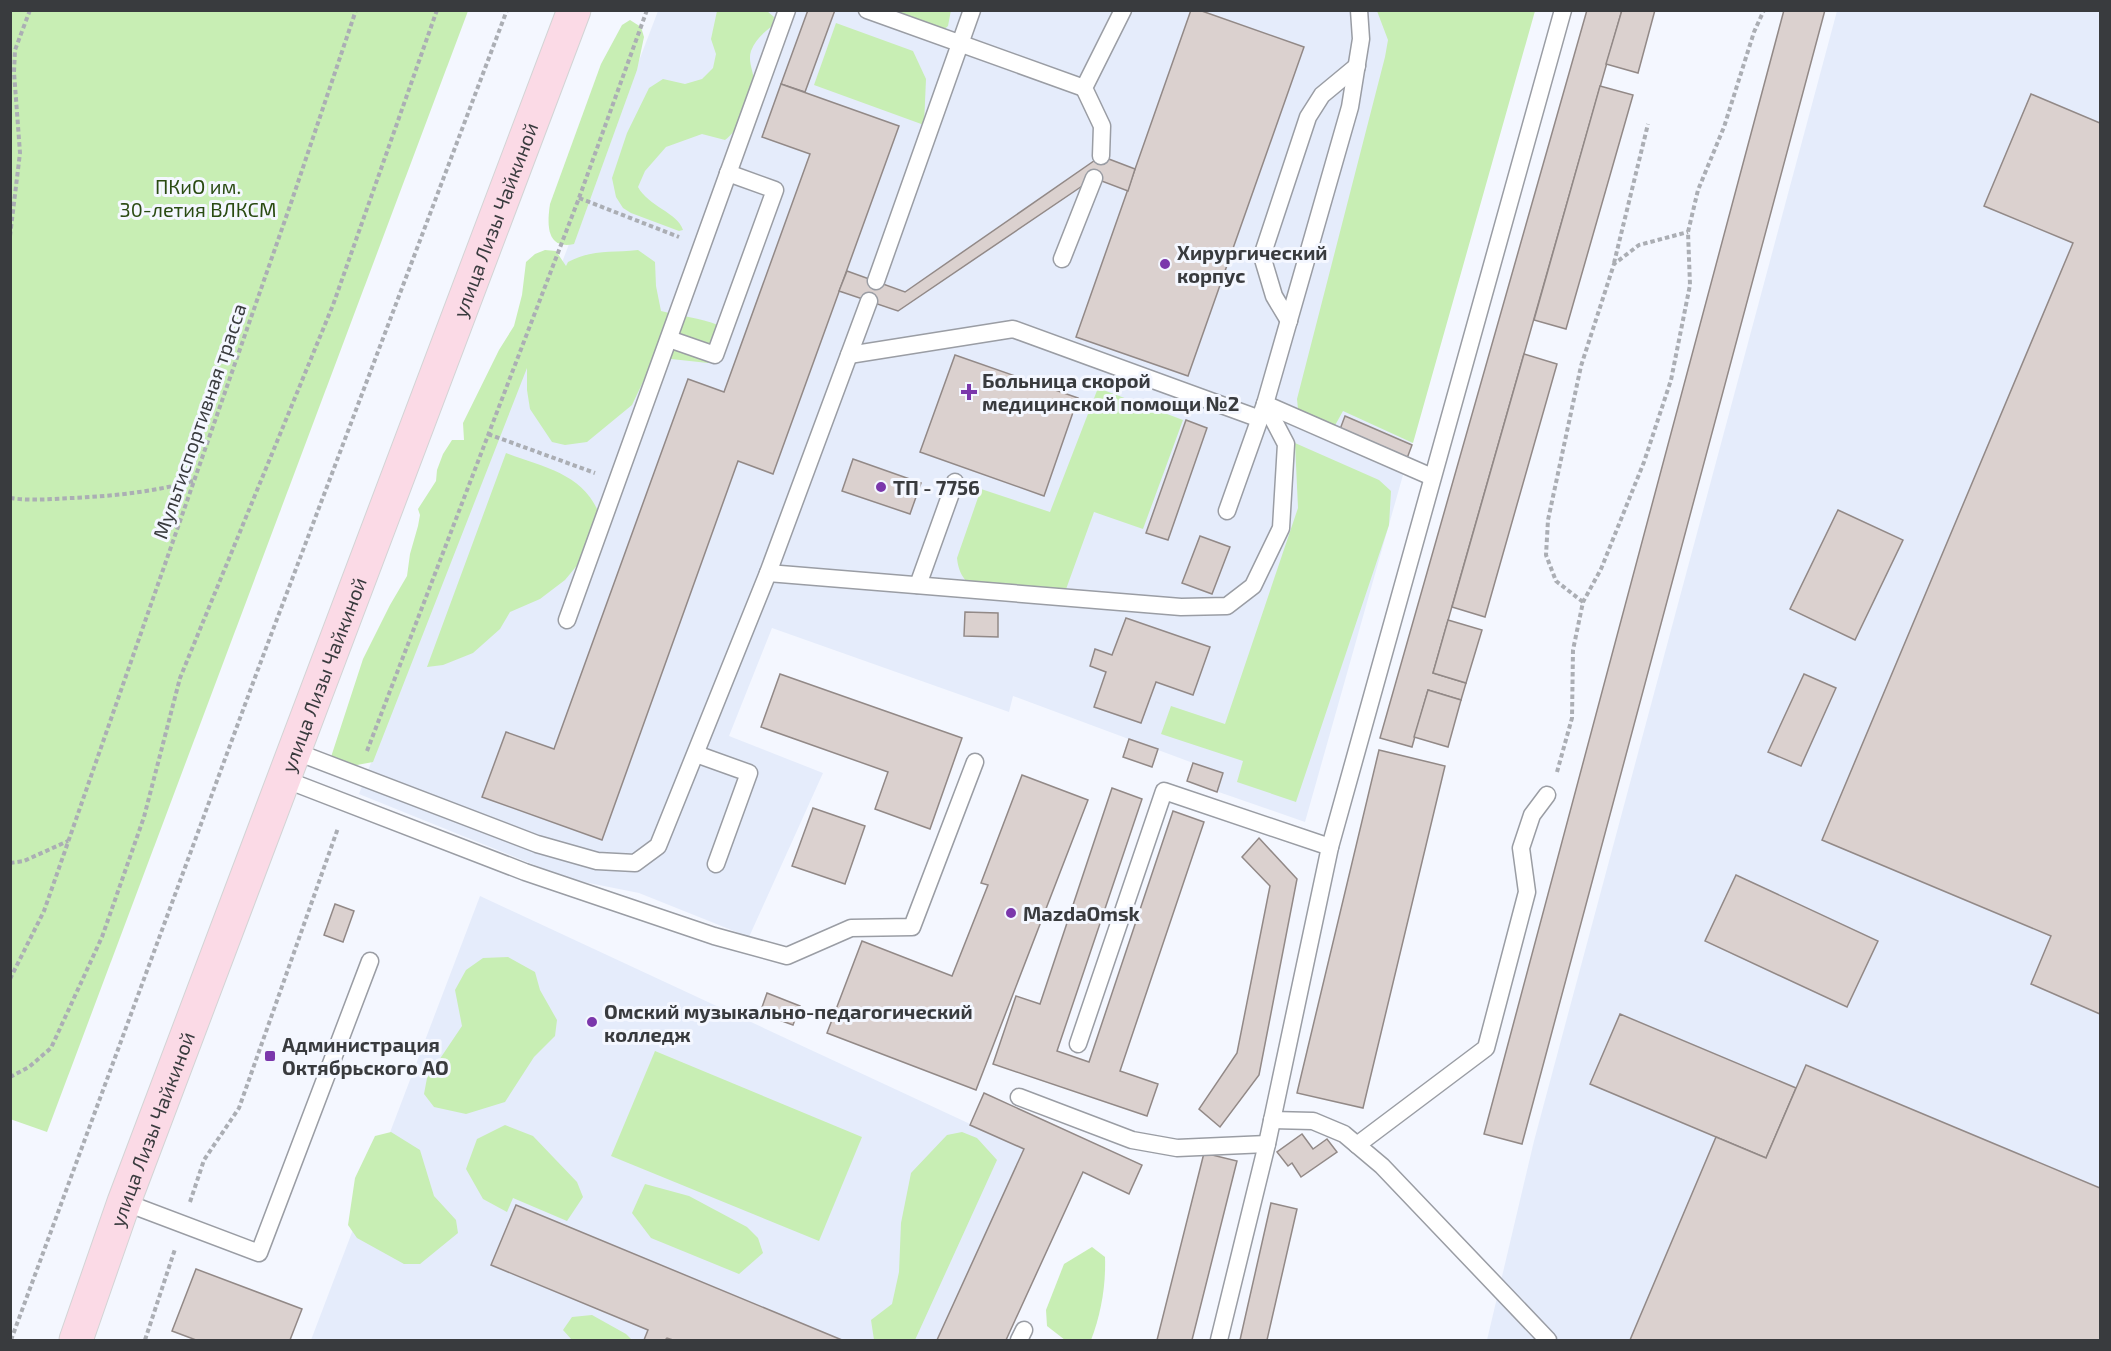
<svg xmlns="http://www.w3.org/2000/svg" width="2111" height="1351" font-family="'Exo 2',sans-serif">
<rect width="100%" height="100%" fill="#f4f7ff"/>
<g fill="#e5ecfb">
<polygon points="658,11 1534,11 1305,822 1187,781 1193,763 1013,696 1009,712 772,628 729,736 823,773 749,937 639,893 569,879 359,794"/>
<polygon points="1837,11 2100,11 2100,1340 1487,1340 1534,1141"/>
<polygon points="480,896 1024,1149 940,1340 311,1340"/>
</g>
<g fill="#c8eeb4">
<polygon points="11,10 468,11 47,1132 10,1119"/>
<polygon points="951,10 948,26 942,31 880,11"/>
<path d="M717,11H767L774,17L772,26C763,33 755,40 751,51C747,63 756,75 754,88C752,103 737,132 725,140L702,134L666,147L645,171L638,187C648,206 678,213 683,230L679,231L631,213L623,208L616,197L612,178L627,133L649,88L663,79L685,84L702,79L713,68L716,54L711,39Z"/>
<polygon points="1377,11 1535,11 1413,443 1343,411 1333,429 1301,413 1298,409 1297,399 1385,57 1388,40"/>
<path d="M630,20L641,27L644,37L637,70L574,244C546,250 547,224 550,204L601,64L622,25Z"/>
<polygon points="836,23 913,51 926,79 924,125 814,85"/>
<path d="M545,250L556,251L566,266L568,262C593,249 611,253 638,250L655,262L656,286L661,311C680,316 700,318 718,325L715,355L708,363L662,358L650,367L632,405L587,442L565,445L552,442L530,409L527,390V368L373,762L357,765L354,767L331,757L363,659L390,605L407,576L410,554L418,526L420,515L418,509L436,481L437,470L443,454L452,440H464L463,423L499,350L514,326L522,295L526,262L535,254Z"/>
<path d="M1098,388L1183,420L1143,529L1094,512L1065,592L968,583C961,576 958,568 957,558L981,489L1050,512Z"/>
<polygon points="1295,443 1379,480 1391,491 1389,525 1296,802 1237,782 1243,761 1161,734 1171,706 1225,724 1298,508"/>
<path d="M506,453C543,467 582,473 599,513L584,557L565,580L540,599L510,612L500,629L473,653L443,665L427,667Z"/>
<polygon points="508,957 535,972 540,990 557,1020 555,1036 534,1057 505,1102 466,1114 434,1107 424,1094 427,1078 462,1026 455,990 466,970 483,958"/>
<polygon points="655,1051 862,1137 819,1241 611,1156"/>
<polygon points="505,1125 533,1136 577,1182 583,1197 567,1221 513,1198 507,1212 483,1199 466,1169 477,1139"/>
<polygon points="391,1132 420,1150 434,1196 456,1220 458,1233 420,1264 404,1264 357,1238 348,1225 355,1178 375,1136"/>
<polygon points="962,1132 977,1138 997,1160 915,1340 874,1340 871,1320 892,1304 899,1272 901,1223 911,1173 947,1135"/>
<polygon points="645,1184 689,1196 747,1227 758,1238 763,1253 739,1274 651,1238 632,1213"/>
<path d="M1092,1247L1105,1257C1106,1286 1101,1314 1091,1340H1065L1047,1326L1046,1310L1064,1264Z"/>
<polygon points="592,1315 626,1334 632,1340 572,1340 563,1330 572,1317"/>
</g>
<g fill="#dbd1cf" stroke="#928987" stroke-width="1.5">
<polygon points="808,10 835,10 805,92 781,84"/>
<polygon points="1191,10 1199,10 1304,47 1188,376 1076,337"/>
<polygon points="1587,10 1622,10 1433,673 1466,683 1461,700 1428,690 1412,747 1380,738"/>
<polygon points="1622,10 1655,10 1638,73 1606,64"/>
<polygon points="1784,10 1825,10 1522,1144 1484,1134"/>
<polygon points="781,84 899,126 773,474 738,461 602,840 482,797 506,732 554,749 688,379 724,392 810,154 762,137"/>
<polygon points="1600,86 1633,95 1566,329 1534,320"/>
<polygon points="2031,94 2100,123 2100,1014 2031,984 2051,936 1822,840 2073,243 1984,206"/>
<polygon points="1101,156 1135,169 1128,191 1094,178 898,311 839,291 847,271 905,292"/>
<polygon points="1524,354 1557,364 1485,617 1452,607"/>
<polygon points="955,355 1078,398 1044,496 920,452"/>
<polygon points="1345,416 1412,445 1406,461 1339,432"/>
<polygon points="1186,420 1207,428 1168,540 1146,533"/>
<polygon points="853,459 921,483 910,514 842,491"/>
<polygon points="1838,510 1903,540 1855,640 1790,609"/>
<polygon points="1200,536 1230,547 1212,594 1182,583"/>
<polygon points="965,612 998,613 998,637 964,636"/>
<polygon points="1126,618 1210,647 1193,695 1156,682 1141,723 1094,707 1106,672 1090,666 1095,649 1112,655"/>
<polygon points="1448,620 1482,630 1466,683 1433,673"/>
<polygon points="780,674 962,738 930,829 875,809 888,772 761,727"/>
<polygon points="1804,674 1836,688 1801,766 1768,752"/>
<polygon points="1428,690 1461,700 1448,747 1414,737"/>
<polygon points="1129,739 1158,749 1152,767 1123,757"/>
<polygon points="1379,750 1445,766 1363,1108 1297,1093"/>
<polygon points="1193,763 1223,773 1217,792 1187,781"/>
<polygon points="1022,775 1088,800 976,1090 827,1033 862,941 952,976 988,885 981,883"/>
<polygon points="1112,788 1142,799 1057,1051 1089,1062 1173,811 1204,822 1120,1071 1158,1084 1147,1116 993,1064 1016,996 1040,1004"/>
<polygon points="813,808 865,826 845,884 792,866"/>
<polygon points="1259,838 1297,879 1259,1075 1220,1127 1199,1109 1237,1053 1270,886 1242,857"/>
<polygon points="1736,875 1878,941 1847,1007 1705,941"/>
<polygon points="335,904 354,911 343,942 324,935"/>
<polygon points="767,993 800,1006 793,1025 760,1013"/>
<polygon points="1620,1014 1796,1088 1766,1158 1590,1084"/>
<polygon points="1806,1065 2100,1188 2100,1340 1630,1340 1716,1137 1766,1158"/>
<polygon points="984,1093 1142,1165 1129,1194 1083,1172 1006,1340 937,1340 1024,1149 970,1125"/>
<polygon points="1302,1134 1313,1149 1327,1139 1337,1152 1301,1177 1292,1163 1288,1166 1277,1152"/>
<polygon points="1204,1153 1237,1161 1192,1340 1157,1340"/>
<polygon points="1271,1203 1297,1209 1267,1340 1240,1340"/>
<polygon points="516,1205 842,1340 673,1340 667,1338 665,1340 644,1340 648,1330 491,1265"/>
<polygon points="196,1269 302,1309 290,1340 196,1340 172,1331"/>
</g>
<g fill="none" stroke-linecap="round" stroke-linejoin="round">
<defs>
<g id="lane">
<polyline points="867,10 1084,88"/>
<polyline points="1101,156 1102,126 1084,88 1123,10"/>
<polyline points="1062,259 1094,178"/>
<polyline points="876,281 972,10"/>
<polyline points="1289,321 1274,296 1262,256 1308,117 1322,95 1357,66"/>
<polyline points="669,339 715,355 775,190 728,173"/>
<polyline points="849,355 1013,329 1260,419"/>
<polyline points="1265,404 1432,477"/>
<polyline points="1227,511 1265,404 1350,107 1361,39 1359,10"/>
<polyline points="768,573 1181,607 1227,606 1253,586 1281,528 1286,444 1265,404"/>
<polyline points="918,585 955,482"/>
<polyline points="567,620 787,10"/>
<polyline points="294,751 537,844 597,861 635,863 658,846 768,573 869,301"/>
<polyline points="696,754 749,773 716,864"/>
<polyline points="284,779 525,872 714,936 787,956 851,928 912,927 975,762"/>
<polyline points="1078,1044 1164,791 1330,847"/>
<polyline points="1019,1097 1132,1140 1177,1148 1267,1144"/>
<polyline points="1272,1120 1313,1121 1344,1134 1382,1166 1548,1340"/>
<polyline points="1357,1145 1486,1048 1527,892 1521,848 1532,815 1547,795"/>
<polyline points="124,1202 259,1253 370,961"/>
<polyline points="1019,1340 1024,1330"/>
<polyline points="1219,1340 1267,1144 1330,847 1563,10"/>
</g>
<g id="primary">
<path id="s1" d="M76,1340L124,1202L574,10"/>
</g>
</defs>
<use href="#lane" stroke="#9a9da4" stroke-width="19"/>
<use href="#primary" stroke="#d3d4d5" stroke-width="35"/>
<g stroke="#abaeb4" stroke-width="4" stroke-dasharray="4.5 3" stroke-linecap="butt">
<polyline points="579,198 679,237"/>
<polyline points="10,236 20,153 14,72 15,50 30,10"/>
<polyline points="1614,263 1648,124"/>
<polyline points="488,434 595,473"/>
<path d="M10,498C31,501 51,499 72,498C113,496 153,492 193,481"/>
<polyline points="1583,602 1556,581 1546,555 1548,520 1581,366 1614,264 1639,245 1688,232"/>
<polyline points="367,751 579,198 647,10"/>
<polyline points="1557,772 1572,718 1573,650 1583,602 1601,569 1644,462 1671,380 1690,285 1688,232 1698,190 1724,127 1754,32 1764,10"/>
<polyline points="10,863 24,861 68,841"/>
<polyline points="10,979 44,911 292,200 356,10"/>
<polyline points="10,1077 29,1067 51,1048 102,937 144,817 180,678 333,305 437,10"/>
<polyline points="190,1202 204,1160 239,1108 338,828"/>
<polyline points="11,1340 257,672 507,10"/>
<polyline points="145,1340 175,1249"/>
</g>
<use href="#lane" stroke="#fff" stroke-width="16"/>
<use href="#primary" stroke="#fbdae6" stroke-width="33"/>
</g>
<g fill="#7b37ab" stroke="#f4f7ff" stroke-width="2">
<circle cx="1165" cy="264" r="6"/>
<path d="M966 383h6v6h6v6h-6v6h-6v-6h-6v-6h6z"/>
<circle cx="881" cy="487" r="6"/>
<circle cx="1011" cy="913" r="6"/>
<circle cx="592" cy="1022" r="6"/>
<rect x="264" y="1050" width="12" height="12" rx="3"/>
</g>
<g text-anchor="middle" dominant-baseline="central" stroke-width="6" stroke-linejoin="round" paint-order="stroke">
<g font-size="20" fill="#2a4b12" stroke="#f4f7ff">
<text x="198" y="186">ПКиО им.<tspan x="198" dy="23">30-летия ВЛКСМ</tspan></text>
</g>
<g font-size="20" fill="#393b3e" stroke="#f4f7ff">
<text stroke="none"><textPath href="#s1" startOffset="1196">улица Лизы Чайкиной</textPath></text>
<text transform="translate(199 421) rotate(-71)">Мультиспортивная трасса</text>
<text stroke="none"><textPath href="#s1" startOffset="710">улица Лизы Чайкиной</textPath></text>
<text stroke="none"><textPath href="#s1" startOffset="224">улица Лизы Чайкиной</textPath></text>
</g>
<g font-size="20" font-weight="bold" fill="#393b3e" stroke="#f4f7ff" text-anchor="start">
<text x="1177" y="252">Хирургический<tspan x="1177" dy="23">корпус</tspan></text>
<text x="982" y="380">Больница скорой<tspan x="982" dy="23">медицинской помощи №2</tspan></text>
<text x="893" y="487">ТП - 7756</text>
<text x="1023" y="913">MazdaOmsk</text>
<text x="604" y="1011">Омский музыкально-педагогический<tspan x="604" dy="23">колледж</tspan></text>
<text x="282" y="1044">Администрация<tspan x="282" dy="23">Октябрьского АО</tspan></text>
</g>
</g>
<rect width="2111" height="1351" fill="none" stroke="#393b3e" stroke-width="24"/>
</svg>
